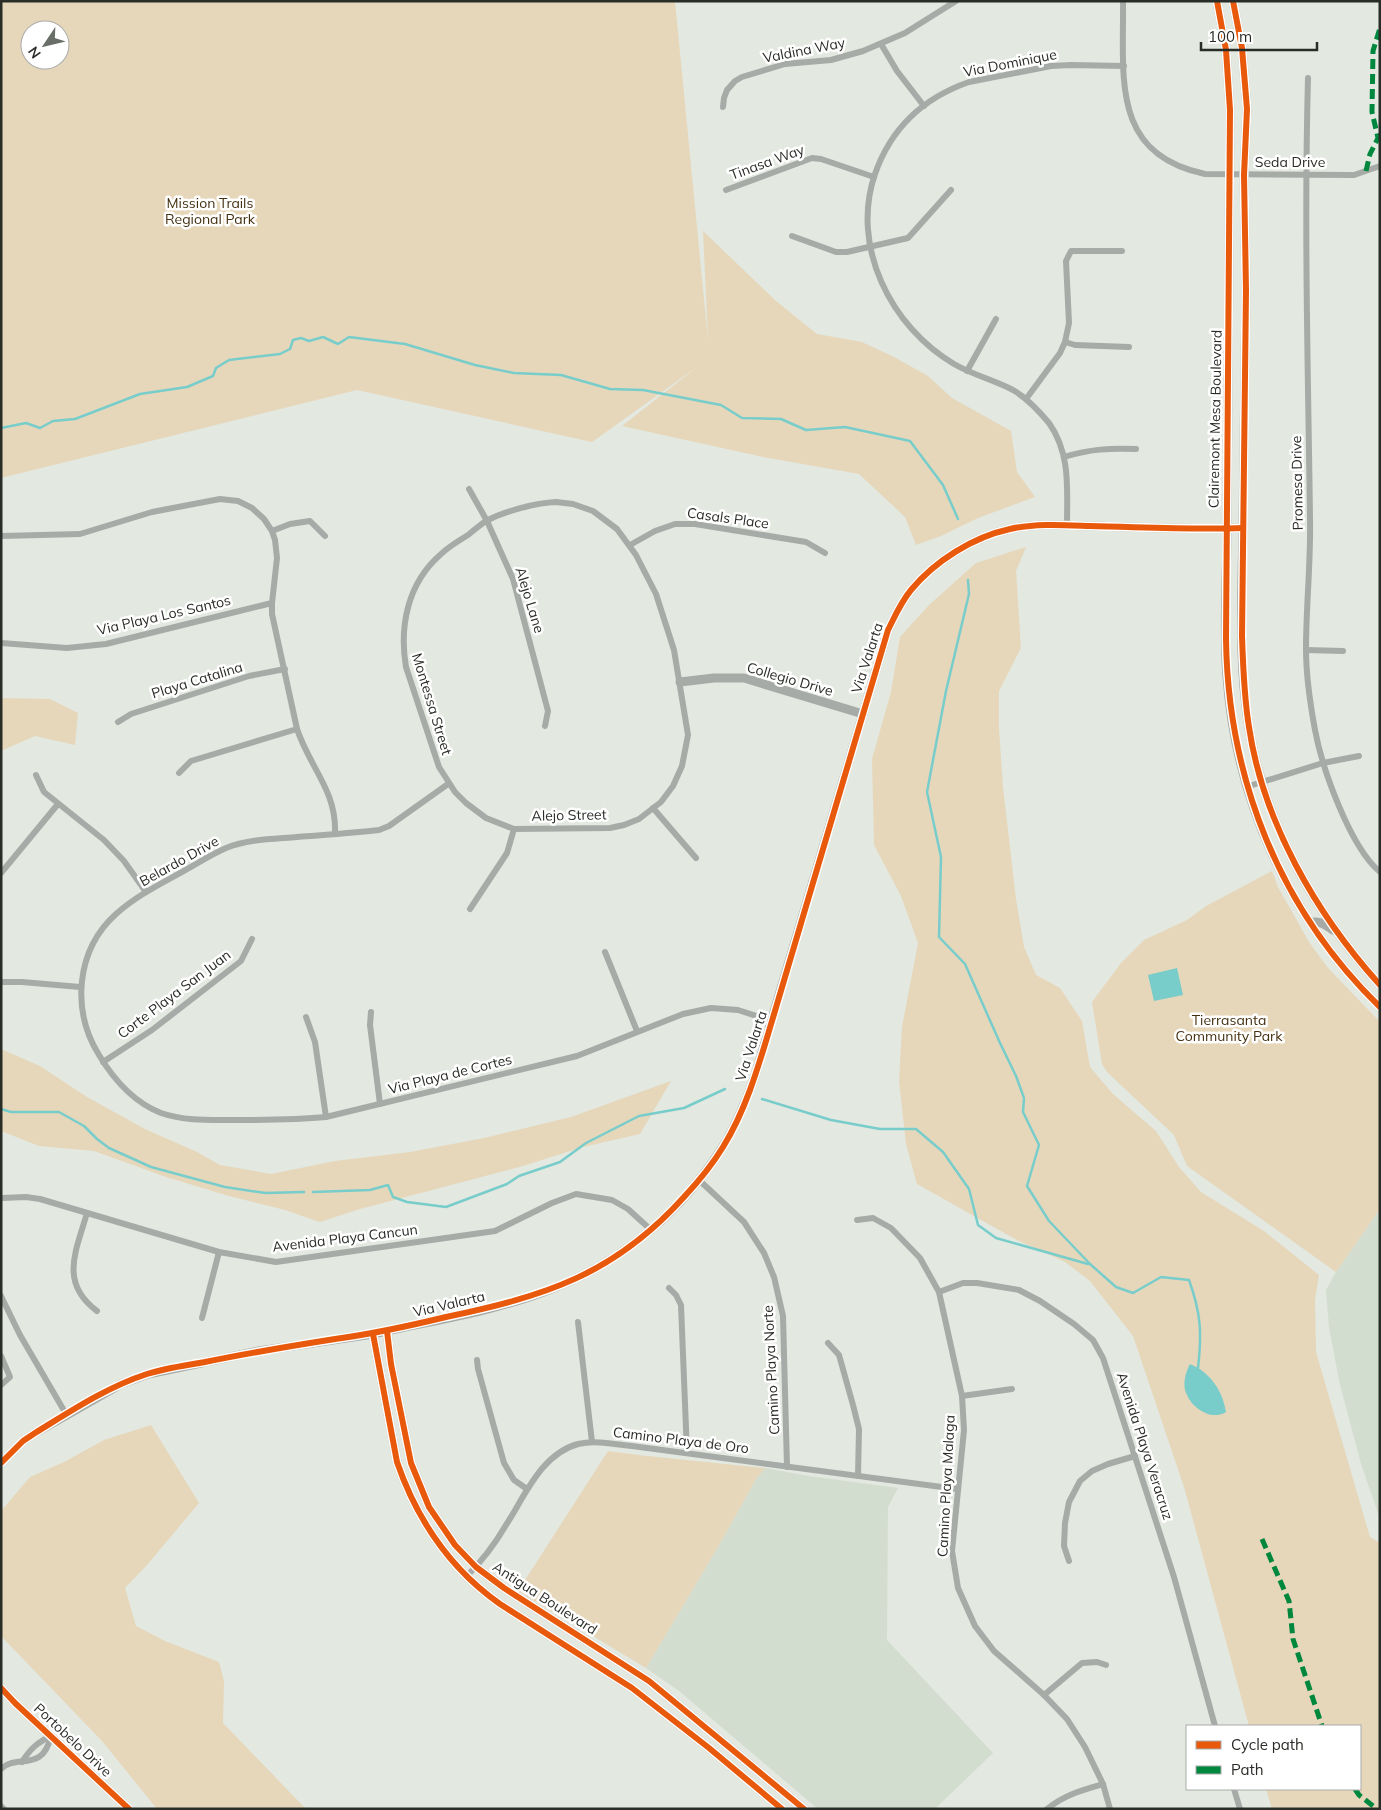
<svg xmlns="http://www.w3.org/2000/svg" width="1381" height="1810" font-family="Mulish,sans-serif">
<rect width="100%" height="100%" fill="#e3e8e0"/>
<g fill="#d3ddcf">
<polygon points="1380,1209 1380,1519 1361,1464 1340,1385 1329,1328 1326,1290 1336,1272"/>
<polygon points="765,1468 809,1476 898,1488 888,1507 887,1640 993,1753 935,1809 818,1809 679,1691 646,1668 718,1547 756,1479"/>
</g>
<g fill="#e6d7bb" fill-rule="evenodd">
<path d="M1,1H675L708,340L703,231L776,301L817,334L862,342L894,357L928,376L952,398L1011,431L1017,472L1035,497L978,518L941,536L916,545L905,517L859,474L763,457L622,426L697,367L592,442L357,390L1,478ZM30,30H60V60H30Z"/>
<polygon points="1026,547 1016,571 1021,648 999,691 999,729 1003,787 1016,899 1024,947 1036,975 1060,988 1082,1021 1090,1067 1113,1094 1156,1131 1179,1167 1201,1192 1264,1231 1319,1275 1315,1300 1316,1352 1370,1537 1380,1543 1380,1809 1272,1809 1266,1789 1360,1789 1360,1726 1249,1726 1184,1487 1133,1336 1090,1281 1065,1262 1015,1239 917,1184 906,1144 899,1081 902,1027 918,943 901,896 874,845 872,759 891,692 900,637 929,605 976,563"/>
<polygon points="1,698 50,699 78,713 75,745 35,736 1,751"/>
<polygon points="1272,871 1278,887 1309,942 1328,968 1380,1022 1380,1209 1336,1272 1187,1166 1174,1135 1107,1072 1102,1064 1092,1002 1121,963 1144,940 1187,920 1206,906"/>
<polygon points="1,1049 40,1066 87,1097 145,1129 197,1152 220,1165 271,1174 335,1161 410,1152 484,1138 571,1117 671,1081 640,1134 583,1147 523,1166 360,1209 320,1222 285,1210 229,1196 166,1177 94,1151 39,1146 1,1131"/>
<polygon points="151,1425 199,1503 147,1565 125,1588 136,1626 165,1641 219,1662 224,1681 223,1723 306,1809 157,1809 102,1741 1,1636 1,1511 30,1477 64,1462 104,1440"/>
<polygon points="608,1451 638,1455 765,1468 756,1479 718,1547 646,1668 518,1591"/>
</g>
<g fill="#78cdcb">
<polygon points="1177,968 1183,995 1154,1001 1148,975"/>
<path d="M1190,1364C1210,1372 1223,1391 1226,1412C1212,1421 1193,1409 1187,1395C1182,1386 1185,1373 1190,1364Z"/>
</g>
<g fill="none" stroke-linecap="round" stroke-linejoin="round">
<g stroke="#78cdcb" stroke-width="2.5">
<polyline points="1,428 26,423 40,428 53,421 75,419 140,394 187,387 213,376 216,368 229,360 280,354 290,349 293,340 301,338 309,341 323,337 338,344 349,337 405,344 475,365 514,373 561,375 610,389 643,390 721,405 742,418 781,419 806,430 845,427 910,441 943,485 958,519"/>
<path d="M968,580L969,594L946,691L927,792L941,857L939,937L965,964L1000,1043L1016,1076L1024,1098L1023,1112L1039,1145L1027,1186L1049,1221L1090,1264L1116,1287L1133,1293L1161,1277L1189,1280C1201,1313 1202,1333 1198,1368"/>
<polyline points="762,1099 831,1120 880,1129 916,1129 943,1152 969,1189 978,1225 996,1238 1088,1264"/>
<polyline points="1,1109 11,1112 59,1112 84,1126 97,1139 109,1148 151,1167 225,1187 265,1193 304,1192"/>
<polyline points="313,1192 370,1190 388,1185 393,1197 407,1202 446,1207 507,1184 519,1176 560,1162 586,1143 639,1116 684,1108 725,1089"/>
</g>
<g stroke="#a7aba8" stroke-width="6">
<path d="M1123,1C1124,77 1110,154 1205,174L1354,175L1380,166"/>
<polyline points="881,44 897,71 924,106"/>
<path d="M1308,78C1304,224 1308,371 1310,518C1311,562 1306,605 1306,649C1306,675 1310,703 1315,730C1322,768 1350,847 1380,872"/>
<polyline points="723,107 724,98 727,90 735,81 742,77 785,64 831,60 863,51 905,33 956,1"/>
<polyline points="726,190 812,158 821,159 874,177"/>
<polyline points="792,236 836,252 847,252 908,238 951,190"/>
<polyline points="1065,342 1075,345 1129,347"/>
<polyline points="967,371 996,319"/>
<polyline points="1026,399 1060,353 1065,342 1069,323 1066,261 1071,251 1122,251"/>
<path d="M1064,457C1090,449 1110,448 1136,449"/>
<polyline points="469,489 487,521 513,579 548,711 545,726"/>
<path d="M556,502L573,504L593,511L617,529L636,555L656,594L674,650L688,735L682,766L673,786L661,802L639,819L624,825L610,828L514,829L486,818L466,803L455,792L439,767L406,667C399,626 408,583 440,555C448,547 458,541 468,535C474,530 480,525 486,521C505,511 535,503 556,502Z"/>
<path d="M1067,525C1067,490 1071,454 1049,423C1039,411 1027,398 1013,390C994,380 973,375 954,364C891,327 850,246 875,174C891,128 923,98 969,82L1051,66L1071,65L1124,66"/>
<polyline points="272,531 290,524 310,521 325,536"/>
<path d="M1,536L80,534L152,512L220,499L238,501L252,508L264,519L272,531L275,540L277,558L272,603V614L297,729C310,768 337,791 335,834"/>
<polyline points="630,545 655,531 675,524 695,524 806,542 825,553"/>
<polyline points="1,643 67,648 106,644 272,603"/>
<polyline points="1306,650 1343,651"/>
<polyline points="118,722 131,714 249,676 285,669"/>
<polyline points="179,773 191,761 297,729"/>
<polyline points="36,775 44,792 104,840 124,861 146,892"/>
<path d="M448,784L389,826L379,830C352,833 324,835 297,837C273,839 248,839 226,848C210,855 195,865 180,873C158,885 135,897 116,914C76,950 71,1010 99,1055C114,1080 133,1102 161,1113C184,1121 209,1120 232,1120C264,1120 295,1120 326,1117L577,1056L683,1014L711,1008L738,1010L772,1021"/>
<polyline points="1246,787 1323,763 1359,756"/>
<polyline points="653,808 696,858"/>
<polyline points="1,873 58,804"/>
<polyline points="470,909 507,853 514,829"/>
<polyline points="605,952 637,1031"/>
<polyline points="1,982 22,982 80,987"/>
<polyline points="371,1012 370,1025 380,1104"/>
<polyline points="306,1017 315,1042 326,1117"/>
<polyline points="103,1062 152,1030 241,961 252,939"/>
<polyline points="699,1180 744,1222 764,1253 774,1277 783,1316 787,1467"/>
<polyline points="1,1198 26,1197 40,1199 219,1252 276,1262 495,1231 552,1203 576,1194 612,1200 628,1209 651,1230"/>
<path d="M87,1213C76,1251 59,1283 97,1311"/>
<polyline points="857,1220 873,1218 891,1228 920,1258 939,1292 962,1396 964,1430 952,1551 958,1588 975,1626 994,1651 1044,1695 1067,1719 1085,1747 1103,1784 1110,1809"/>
<polyline points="669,1288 676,1295 681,1305 687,1453"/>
<polyline points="939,1292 963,1283 977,1283 1019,1290 1040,1301 1074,1324 1093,1340 1103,1358 1174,1577 1215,1726"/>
<polyline points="1,1296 20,1335 66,1414"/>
<polyline points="202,1318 219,1252"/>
<polyline points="578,1322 592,1442"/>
<polyline points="828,1343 839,1355 853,1405 859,1429 858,1476"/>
<polyline points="1,1356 10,1377 1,1385"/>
<polyline points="477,1360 478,1369 504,1463 514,1480 527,1489"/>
<polyline points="962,1396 1012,1389"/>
<polyline points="1069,1561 1064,1546 1065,1523 1069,1502 1080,1481 1092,1471 1108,1464 1135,1456"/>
<path d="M466,1577C481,1562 495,1544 506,1525C525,1496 541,1454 578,1444C595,1440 614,1444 632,1446L957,1489"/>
<polyline points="1044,1695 1082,1663 1097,1662 1106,1665"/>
<path d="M22,1762C30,1749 38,1742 51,1736"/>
<path d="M1,1769C17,1753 42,1774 51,1736"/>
<polyline points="1234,1789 1240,1809"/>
<polyline points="1,1806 4,1809"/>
<path d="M1047,1809C1064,1795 1082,1790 1103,1784"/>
</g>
<g stroke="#a7aba8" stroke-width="9">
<polyline points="1217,1 1226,50 1230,110 1227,528"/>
<polyline points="1233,1 1242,48 1247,109 1244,175 1246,290 1243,528"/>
<polyline points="680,682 714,678 744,678 863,714"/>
<polyline points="1,1463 23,1441 35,1433 121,1384 148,1374 259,1351 373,1334"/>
<polyline points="1,1688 15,1703 129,1809"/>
</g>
<g stroke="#a7a9a5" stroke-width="9">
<path d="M1227,528C1227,577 1223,628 1227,677C1236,801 1290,920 1380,1007"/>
<path d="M1311,923C1319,920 1326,925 1333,930"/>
<polyline points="387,1331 391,1364 411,1463 429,1507 455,1545 476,1567 504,1588 649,1681 804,1809"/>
<path d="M782,1809L709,1748L632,1688L500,1604C449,1568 417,1520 397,1462L373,1334C434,1320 498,1311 556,1287C625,1260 682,1210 722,1148C736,1126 746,1101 755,1076L888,630C895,616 901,602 911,590C935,561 973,537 1010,529C1036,523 1064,525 1090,526C1141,527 1192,530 1243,528C1242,594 1238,662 1249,728C1265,825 1315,913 1380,985"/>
</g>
<g stroke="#00873e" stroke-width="5" stroke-dasharray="10 5" stroke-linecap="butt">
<polyline points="1366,171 1370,154 1378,138 1372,112 1373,51 1380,28"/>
<polyline points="1262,1539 1289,1601 1293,1639 1322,1726"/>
<polyline points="1355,1789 1359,1795 1377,1809"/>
</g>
<defs>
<g id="cycleway">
<path d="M1217,1L1226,50L1230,110L1226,639C1228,778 1279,909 1380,1007"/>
<path d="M1233,1L1242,48L1247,109L1244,175L1246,290L1242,636C1243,666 1244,697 1249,727C1263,822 1316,914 1380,985"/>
<polyline points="387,1331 391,1364 411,1463 429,1507 455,1545 476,1567 504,1588 649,1681 804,1809"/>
<path d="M373,1334L397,1462C417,1520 449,1568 500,1604L632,1688L709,1748L782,1809"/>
<path d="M1,1463L23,1441L35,1433C71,1411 107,1387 147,1374C166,1368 186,1365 205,1362C248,1353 291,1346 335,1339C372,1334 409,1326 446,1317C545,1296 614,1275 684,1197C698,1182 712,1165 723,1147C747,1108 759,1064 772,1021L888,630C895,616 901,602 911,590C935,561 973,537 1010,529C1036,523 1064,525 1090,526C1141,527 1192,530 1243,528"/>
<polyline points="1,1688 15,1703 129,1809"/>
</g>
</defs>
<use href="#cycleway" stroke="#fff" stroke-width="9"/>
<use href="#cycleway" stroke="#e8590c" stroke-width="6"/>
</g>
<g text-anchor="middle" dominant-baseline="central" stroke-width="5" stroke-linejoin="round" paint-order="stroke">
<g font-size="14" fill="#292c27" stroke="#fff">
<text transform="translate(804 50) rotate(-11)">Valdina Way</text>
<text transform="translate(1010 63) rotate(-11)">Via Dominique</text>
<text transform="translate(767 162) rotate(-20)">Tinasa Way</text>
<text x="1290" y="162">Seda Drive</text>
<text transform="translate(1215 419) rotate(-89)">Clairemont Mesa Boulevard</text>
<text transform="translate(1297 483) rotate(-91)">Promesa Drive</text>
<text transform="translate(728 518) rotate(8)">Casals Place</text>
<text transform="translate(530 600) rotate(73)">Alejo Lane</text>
<text transform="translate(164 615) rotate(-13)">Via Playa Los Santos</text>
<text transform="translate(867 658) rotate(-72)">Via Valarta</text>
<text transform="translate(790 679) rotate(16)">Collegio Drive</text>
<text transform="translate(197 680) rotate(-17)">Playa Catalina</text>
<text transform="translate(432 704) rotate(73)">Montessa Street</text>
<text transform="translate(569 815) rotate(-1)">Alejo Street</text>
<text transform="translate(179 861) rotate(-29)">Belardo Drive</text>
<text transform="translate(174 994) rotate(-37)">Corte Playa San Juan</text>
<text transform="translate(751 1046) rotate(-72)">Via Valarta</text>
<text transform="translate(450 1074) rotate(-14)">Via Playa de Cortes</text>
<text transform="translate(345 1238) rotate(-7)">Avenida Playa Cancun</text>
<text transform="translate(449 1304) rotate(-13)">Via Valarta</text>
<text transform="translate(771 1370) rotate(-93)">Camino Playa Norte</text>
<text transform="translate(681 1440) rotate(7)">Camino Playa de Oro</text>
<text transform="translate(1145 1446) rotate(72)">Avenida Playa Veracruz</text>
<text transform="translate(946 1486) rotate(-87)">Camino Playa Malaga</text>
<text transform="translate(545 1598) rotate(33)">Antigua Boulevard</text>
<text transform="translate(73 1740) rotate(43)">Portobelo Drive</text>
</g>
<g font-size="14" fill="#443011" stroke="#fff">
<text x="210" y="203">Mission Trails<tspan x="210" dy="16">Regional Park</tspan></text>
<text x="1229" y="1020">Tierrasanta<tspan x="1229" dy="16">Community Park</tspan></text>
</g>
</g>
<rect width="1381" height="1810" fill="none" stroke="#292c27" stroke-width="5"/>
<rect x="1186" y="1725" width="175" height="65" fill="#ffffff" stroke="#a9aba9"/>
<rect x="1196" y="1741" width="25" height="8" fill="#e8590c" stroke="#a9aba9"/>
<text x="1231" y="1750" font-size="15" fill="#292c27">Cycle path</text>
<rect x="1196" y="1766" width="25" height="8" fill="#00873e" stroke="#a9aba9"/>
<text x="1231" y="1775" font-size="15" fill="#292c27">Path</text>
<g transform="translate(45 45) rotate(235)"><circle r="24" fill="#ffffff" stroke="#a9aba9"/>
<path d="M0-4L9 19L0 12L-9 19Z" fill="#6a6e68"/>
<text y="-8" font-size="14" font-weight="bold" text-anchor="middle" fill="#292c27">N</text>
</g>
<path d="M1201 42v8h116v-8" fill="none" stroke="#292c27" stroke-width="2.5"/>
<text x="1208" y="42" font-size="15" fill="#292c27" stroke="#ffffff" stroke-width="4" paint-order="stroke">100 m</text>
</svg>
